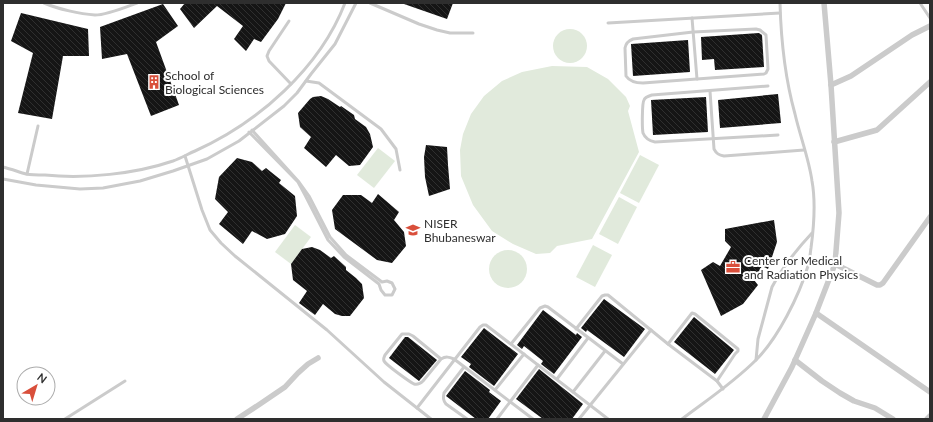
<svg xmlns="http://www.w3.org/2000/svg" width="933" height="422" font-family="Lato,sans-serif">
<defs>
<pattern id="building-back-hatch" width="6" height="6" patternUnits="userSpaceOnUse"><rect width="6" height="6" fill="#151515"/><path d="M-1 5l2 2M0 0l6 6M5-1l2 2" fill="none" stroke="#2f2f2f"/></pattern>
</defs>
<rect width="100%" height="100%" fill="#fff"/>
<g fill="#e1eadc">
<circle cx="570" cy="46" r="17"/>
<polygon points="552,66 587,67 608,79 626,97 630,106 628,111 639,152 592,239 557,246 550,253 536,254 513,244 492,231 473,205 461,176 460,150 463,134 471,114 484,96 502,81 522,72"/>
<polygon points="378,148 395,161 374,188 357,175"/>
<polygon points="640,155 659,165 639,203 620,193"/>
<polygon points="619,197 637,207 618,244 599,234"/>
<polygon points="295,225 311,237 291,264 275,252"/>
<polygon points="593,245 612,255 595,287 576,277"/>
<circle cx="508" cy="269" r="19"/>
</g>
<g fill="url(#building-back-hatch)">
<polygon points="185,3 286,3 278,19 261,42 254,39 246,51 234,39 243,26 217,6 194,28 180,9"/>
<polygon points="404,3 453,3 447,19 404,4"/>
<polygon points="163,4 178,26 156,42 179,105 151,116 127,54 102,59 100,27"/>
<polygon points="21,13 88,29 89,56 63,56 52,119 18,113 33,53 11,41"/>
<polygon points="759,33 762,35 764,67 715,70 714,59 702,60 701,37"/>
<polygon points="688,40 690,72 633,76 631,44"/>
<polygon points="778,94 781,123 720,128 718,100"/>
<polygon points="321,96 328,99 340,107 341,106 354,115 355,119 366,127 370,134 373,147 360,165 349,166 336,155 326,167 304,148 311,137 300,127 298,113 310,99 313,97"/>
<polygon points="706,97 708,132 653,135 651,100"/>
<polygon points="426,145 447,147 448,165 450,189 429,196 425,177 424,157"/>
<polygon points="237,158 252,162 262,171 266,168 281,180 279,183 295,196 297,216 285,234 267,239 252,231 243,244 219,224 228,212 215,199 219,177"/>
<polygon points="378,194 399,212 394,220 404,232 406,246 392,263 377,260 335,229 332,210 343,195 361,195 372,203"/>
<polygon points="774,220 777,242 768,269 762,266 754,280 758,285 743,304 721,316 701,270 713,262 720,266 731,247 725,241 725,229"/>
<polygon points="312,247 320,250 331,258 334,256 346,267 346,270 356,278 362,284 364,298 350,316 342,316 335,314 323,304 315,315 299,303 307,291 293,280 291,264 302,249"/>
<polygon points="604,299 645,329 624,357 587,330 586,332 581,328"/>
<polygon points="543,310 576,335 577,333 582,337 554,374 541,364 543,361 524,346 522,349 517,345"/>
<polygon points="694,317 734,350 715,374 674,342"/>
<polygon points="484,328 518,354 494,386 469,367 471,364 461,357"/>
<polygon points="405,337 408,337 437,360 419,381 389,358"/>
<polygon points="539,369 583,404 572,419 543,419 516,399"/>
<polygon points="465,371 490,390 489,392 501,401 488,419 476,419 446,396"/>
</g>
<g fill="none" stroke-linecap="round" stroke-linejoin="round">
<g stroke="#cbcbcb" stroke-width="3">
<path d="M44,3C58,9 80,14 95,15C107,15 126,7 137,3"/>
<polyline points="370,3 419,24 437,30 450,33 473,33"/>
<polyline points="920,3 930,18"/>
<polyline points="692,18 697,79"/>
<polyline points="289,21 269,51 267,56 269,61 291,84"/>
<polyline points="608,23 780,13"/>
<path d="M756,29L760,30L766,35L768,69L766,73L764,74L643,83C636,83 630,82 626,76L625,48C626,43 628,41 633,39L693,32Z"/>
<polyline points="306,81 319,83 381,129 396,149 400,170"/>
<path d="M768,86L652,95C649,96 645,97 644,100C642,103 642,128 643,133C645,138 650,141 655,142L778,135"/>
<path d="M710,91L714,149C716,153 718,155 724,156L804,150"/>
<polyline points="249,132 298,182 305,195 328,240 344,257 379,284 381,290 385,295 392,295 395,289 392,283 387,281 382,282 346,255 330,237 309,196 299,182 252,130"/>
<polyline points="185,156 202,210 210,230 221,243 235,256 327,330 384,382 431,419"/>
<path d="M3,167C11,169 19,172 26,174C32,175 39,175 45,175C85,179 135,174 173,161C181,158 188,154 195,151C258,123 320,68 345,3"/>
<polyline points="27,174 38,126"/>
<polyline points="3,179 36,185 80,189 103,188 140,181 173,171 207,159 239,141 284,106 297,93 311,74 335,44 356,3"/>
<polyline points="576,329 602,296 605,295 608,295 668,344 717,381 723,389"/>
<polyline points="511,344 540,308 545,306 548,307 623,364"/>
<polyline points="668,344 692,313 695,314 738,349 738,351 735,354 717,381"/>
<path d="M441,359L413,336L409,334H402L385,355C384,358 383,358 384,361C386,365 410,382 414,384C418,385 420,384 423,381L441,359C446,356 449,357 454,359L533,419"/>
<path d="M756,360L758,339L772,287C782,268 798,248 812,233"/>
<path d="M464,367L444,393C443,398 443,400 446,404L467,419"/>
<polyline points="557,379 588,338"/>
<polyline points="495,390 524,354"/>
<polyline points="573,392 605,351"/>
<polyline points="417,408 480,327 483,325 486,325 608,419"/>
<polyline points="65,419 125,381"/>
<polyline points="497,419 538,365"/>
<polyline points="579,419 651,330"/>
<path d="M682,419C707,400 733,383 756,360C778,338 799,296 808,266C810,260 810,254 811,248C814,226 816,203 812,181C809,159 800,136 795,114C785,78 781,40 780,3"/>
</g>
<g stroke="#cbcbcb" stroke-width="5.5">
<polyline points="831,85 851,76 912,35 930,26"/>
<polyline points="834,142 877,130 930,82"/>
<polyline points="835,264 877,285 880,285 883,283 930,217"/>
<polyline points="816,313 930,392"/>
<polyline points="795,360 822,381 840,393 854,401 875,408 893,419"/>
<polyline points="237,419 260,404 285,387 298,373 308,364 318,358"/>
<polyline points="764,419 792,367 816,313 835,264 839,213 831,85 824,3"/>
<polyline points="927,419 930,416"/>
</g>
</g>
<defs>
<symbol id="building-bare" viewBox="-9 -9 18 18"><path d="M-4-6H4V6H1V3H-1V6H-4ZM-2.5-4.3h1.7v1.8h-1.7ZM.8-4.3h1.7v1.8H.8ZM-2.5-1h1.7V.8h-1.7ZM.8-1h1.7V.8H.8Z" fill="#d94f3b" stroke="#fff" stroke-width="2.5" paint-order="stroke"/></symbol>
<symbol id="university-bare" viewBox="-9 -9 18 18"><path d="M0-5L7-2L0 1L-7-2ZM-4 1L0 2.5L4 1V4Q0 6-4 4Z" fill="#d94f3b" stroke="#fff" stroke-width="2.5" paint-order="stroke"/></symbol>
<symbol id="office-bare" viewBox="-9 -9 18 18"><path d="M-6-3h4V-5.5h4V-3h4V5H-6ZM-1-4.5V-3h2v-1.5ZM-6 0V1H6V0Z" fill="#d94f3b" stroke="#fff" stroke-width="2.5" paint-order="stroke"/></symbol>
</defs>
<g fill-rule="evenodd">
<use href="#building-bare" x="144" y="72" width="20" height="20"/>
<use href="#university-bare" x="403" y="220" width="20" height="20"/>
<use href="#office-bare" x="723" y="257" width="20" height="20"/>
</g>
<g text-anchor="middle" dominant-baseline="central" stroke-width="4" stroke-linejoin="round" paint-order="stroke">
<g font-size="12" fill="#2e2e2e" stroke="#fff" text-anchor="start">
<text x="165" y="75">School of<tspan x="165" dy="14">Biological Sciences</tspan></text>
<text x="424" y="223">NISER<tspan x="424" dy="14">Bhubaneswar</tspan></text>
<text x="744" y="260">Center for Medical<tspan x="744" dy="14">and Radiation Physics</tspan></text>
</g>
</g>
<rect width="933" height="422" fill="none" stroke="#2e2e2e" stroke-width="8"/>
<g transform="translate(36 386) rotate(38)"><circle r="19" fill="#ffffff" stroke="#ababab"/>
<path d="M0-3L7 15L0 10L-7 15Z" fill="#d94f3b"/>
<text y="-6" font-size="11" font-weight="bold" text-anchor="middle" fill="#2e2e2e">N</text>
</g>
</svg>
